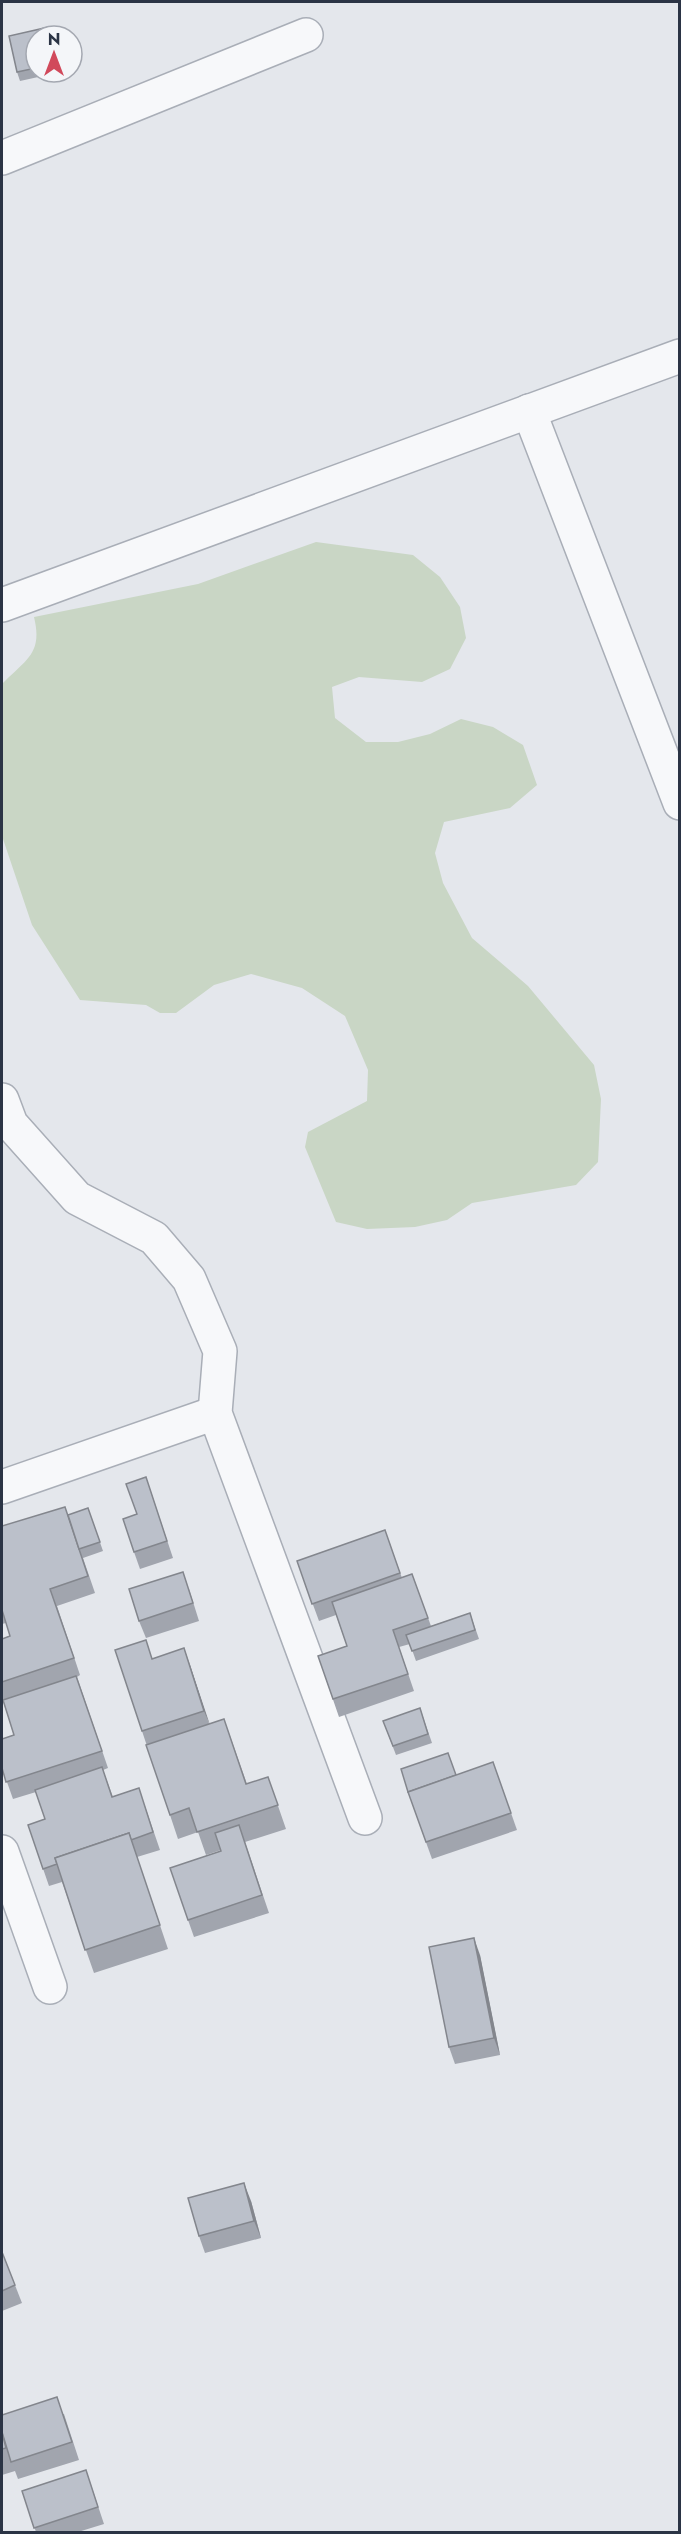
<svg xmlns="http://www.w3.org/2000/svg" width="681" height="2534" font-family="Jost,sans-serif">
<rect width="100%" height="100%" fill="#e4e7ec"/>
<path fill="#c9d6c5" d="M316,542L413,555L440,577L460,607L466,638L450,669L422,682L359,677L332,687L335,718L366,742H398L430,734L461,719L493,727L523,745L537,785L510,808L444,822L435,853L443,883L472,938L528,986L594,1065L601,1099L598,1162L576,1185L472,1203L447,1220L415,1227L367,1229L336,1222L305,1147L308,1132L367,1101L368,1070L345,1016L302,988L251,974L214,985L176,1013H160L146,1005L80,1000L32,925L2,836V684C26,659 43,654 34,617L198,584Z"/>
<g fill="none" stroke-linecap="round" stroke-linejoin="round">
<defs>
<g id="minor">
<polyline points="2,158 306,35"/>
<polyline points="529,411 680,803"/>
<polyline points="2,605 680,356"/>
<polyline points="2,1100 11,1124 77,1198 154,1238 189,1279 220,1351 215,1413 365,1818"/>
<polyline points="2,1487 215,1413"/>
<polyline points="2,1852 50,1987"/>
</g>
</defs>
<use href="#minor" stroke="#a9aeb7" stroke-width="36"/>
<use href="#minor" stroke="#f7f8fa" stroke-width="33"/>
</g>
<g fill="#a1a5ae">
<polygon points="49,27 53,36 36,36 36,72 61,72 20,81 17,72 9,36"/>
<polygon points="146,1477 173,1558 140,1569 134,1552"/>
<polygon points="88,1508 103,1551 83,1558 95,1593 57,1606 80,1675 77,1677 108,1768 103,1770 113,1797 145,1806 160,1850 137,1857 168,1949 94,1973 62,1882 49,1886 28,1825 45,1819 36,1792 13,1799 2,1768 14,1735 3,1701 2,1701 2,1639 10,1636 6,1623 2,1624 2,1526 68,1515"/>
<polygon points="385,1530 402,1578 412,1574 431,1626 470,1613 479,1639 416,1661 410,1644 399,1647 414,1691 339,1717 318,1656 347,1646 336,1615 319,1621 297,1561"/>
<polygon points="189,1589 199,1621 146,1638 139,1621"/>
<polygon points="115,1650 153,1658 190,1665 209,1724 224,1719 247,1784 268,1777 286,1829 245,1842 269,1913 194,1937 188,1920 221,1851 221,1850 206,1855 198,1832 178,1839"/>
<polygon points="420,1708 432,1743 396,1755 383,1721"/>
<polygon points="493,1762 517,1830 432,1859 408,1792"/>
<polygon points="480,1955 500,2055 455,2064 449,2047"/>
<polygon points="251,2201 261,2238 205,2253 199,2236"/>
<polygon points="2,2252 22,2303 2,2311"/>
<polygon points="64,2414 79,2460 18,2479 15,2471 2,2475 2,2415"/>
<polygon points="86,2470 104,2524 78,2532 36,2532 22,2491"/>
</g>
<g fill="#83868d">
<polygon points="184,1648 190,1665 211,1728 204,1711"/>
<polygon points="474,1938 480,1955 500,2055 494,2038"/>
<polygon points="244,2183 251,2201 261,2238 254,2221"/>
</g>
<g fill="#bbc0ca" stroke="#83868d" stroke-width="1.5">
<polygon points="49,27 51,36 36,36 36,68 17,72 9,36"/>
<polygon points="146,1477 167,1541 134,1552 123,1519 137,1514 126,1484"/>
<polygon points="65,1507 88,1576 50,1589 74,1658 2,1682 2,1639 10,1636 2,1610 2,1526"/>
<polygon points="88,1508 100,1542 79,1549 68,1515"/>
<polygon points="385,1530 400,1573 312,1604 297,1561"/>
<polygon points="183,1572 193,1603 139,1621 129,1589"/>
<polygon points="412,1574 428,1618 393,1630 408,1674 333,1699 318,1656 347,1646 332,1602"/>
<polygon points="470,1613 475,1630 412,1651 406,1635"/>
<polygon points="146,1640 152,1659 184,1648 204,1711 142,1731 115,1650"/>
<polygon points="76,1676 102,1751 6,1782 2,1768 2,1739 14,1735 3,1700"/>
<polygon points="420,1708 428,1734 393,1746 383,1721"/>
<polygon points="224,1719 246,1784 268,1777 278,1805 197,1832 189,1808 170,1815 146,1745"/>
<polygon points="448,1753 456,1775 408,1792 401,1769"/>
<polygon points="493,1762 511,1813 426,1842 408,1792"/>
<polygon points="102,1767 112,1797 139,1788 153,1832 131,1840 129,1833 55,1858 57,1864 43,1869 28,1825 45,1819 35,1790"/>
<polygon points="239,1825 262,1895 188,1920 170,1868 221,1851 215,1833"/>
<polygon points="129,1833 160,1925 85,1950 55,1858"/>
<polygon points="474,1938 494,2038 449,2047 429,1947"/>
<polygon points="244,2183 254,2221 199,2236 188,2198"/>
<polygon points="2,2252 15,2285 2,2291"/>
<polygon points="57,2397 72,2442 11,2462 2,2432 2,2415"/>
<polygon points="2,2433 6,2448 2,2449"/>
<polygon points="86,2470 98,2507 34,2528 22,2491"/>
</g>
<rect width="681" height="2534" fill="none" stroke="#2b3445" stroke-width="6"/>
<g transform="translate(54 54)"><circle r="28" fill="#f4f6f9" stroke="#a4a8b1" stroke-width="1.5"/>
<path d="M0-4.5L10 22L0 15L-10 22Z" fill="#d1495b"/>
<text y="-9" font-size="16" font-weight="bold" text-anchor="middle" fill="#2b3445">N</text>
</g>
</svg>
